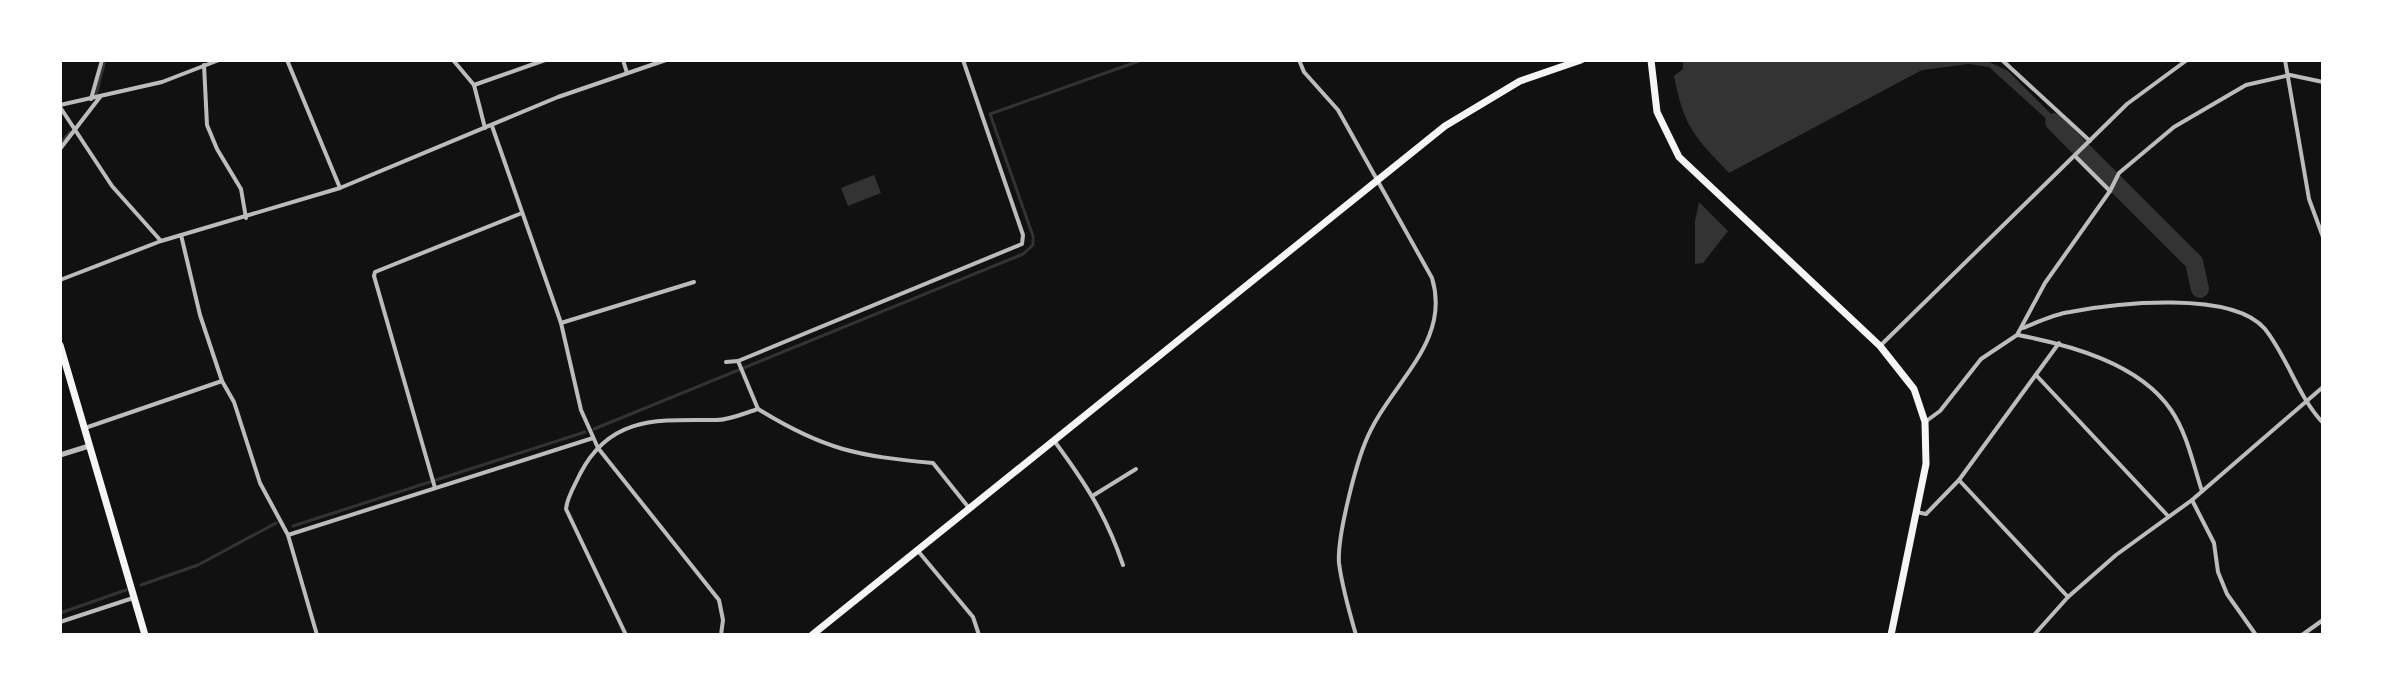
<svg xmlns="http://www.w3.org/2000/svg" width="2383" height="695" font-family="Spectral,serif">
<rect width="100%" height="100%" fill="#111"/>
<g fill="#333">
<path d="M1683,60H1985L2008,71L2056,119L2052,124L1989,67L1969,64L1922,70L1729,173C1694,136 1684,127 1674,76L1683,69Z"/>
<polygon points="874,175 881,193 848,206 841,188"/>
<polygon points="1699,202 1728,231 1703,263 1695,264 1695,221"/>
</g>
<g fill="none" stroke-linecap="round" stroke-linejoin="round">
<g stroke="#333" stroke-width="3">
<polyline points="96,95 105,60"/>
<polyline points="60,144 70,132"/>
<polyline points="594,429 1023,254 1033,245 1033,236 990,114 1142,60"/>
<polyline points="293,526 585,432"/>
<polyline points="141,585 198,565 276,523"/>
<polyline points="60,613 126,590"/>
</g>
<polyline stroke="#333" stroke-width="18" points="2054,122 2194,262 2200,289"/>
<g stroke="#bcbcbc" stroke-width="4">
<polyline points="287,60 340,188"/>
<polyline points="453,60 474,85 485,128"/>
<polyline points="623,60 627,73"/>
<path d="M1299,60L1304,72L1338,110L1432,278C1452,344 1388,384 1365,443C1355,468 1337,537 1339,563C1342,587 1349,611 1356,635"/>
<polyline points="2002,60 2090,141"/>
<polyline points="2285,60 2309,199 2323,237"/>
<polyline points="204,65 207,125 217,149 241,189 246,218"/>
<polyline points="474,85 545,60"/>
<polyline points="91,99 102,60"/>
<polyline points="60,105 162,82 219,60"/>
<polyline points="60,107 112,186 161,241"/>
<polyline points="492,126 561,323 581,410 598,448 719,600 723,620 721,635"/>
<polyline points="60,149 100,97"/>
<polyline points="2075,156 2110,191"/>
<polyline points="181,235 200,315 222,381 234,402 260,483 288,535 317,635"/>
<polyline points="60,280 161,241 340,188 558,97 666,60"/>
<polyline points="561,323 694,282"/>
<path d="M2023,328C2038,322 2054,314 2070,312C2116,303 2232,290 2265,329C2288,358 2297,395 2323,423"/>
<path d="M2018,335C2069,345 2139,363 2171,410C2187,433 2193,464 2202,491"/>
<polyline points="1880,346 2127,104 2187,60"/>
<polyline points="738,361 1022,244 1023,235 963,60"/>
<polyline points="726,362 738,361 758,409"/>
<polyline points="2036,375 2168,516"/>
<polyline points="1925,422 1940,411 1981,359 2017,335 2045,283 2110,191 2119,173 2174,127 2246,85 2290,75 2323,82"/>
<polyline points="85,428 222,381"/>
<path d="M1055,442C1086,484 1106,515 1123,565"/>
<polyline points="1959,480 2068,597"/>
<polyline points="435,488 374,276 375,272 522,213"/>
<polyline points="1094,495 1136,469"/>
<polyline points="2192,500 2214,543 2218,572 2227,594 2256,635"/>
<polyline points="1916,512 1926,514 1959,480 2059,343"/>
<polyline points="288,535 593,438"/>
<polyline points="918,551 973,617 979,635"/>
<polyline points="60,622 133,598"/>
<path d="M626,635L566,509C567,497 575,485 580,474C610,415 659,420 716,420C730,420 745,413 758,409C824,450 858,456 933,463L969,508"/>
<polyline points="2034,635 2068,597 2116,555 2192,500 2323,387"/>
<polyline points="2302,635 2323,620"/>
</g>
<polyline stroke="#bcbcbc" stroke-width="5" points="60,455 89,446"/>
<g stroke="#f5f5f5" stroke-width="7">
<polyline points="1651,60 1657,112 1679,157 1880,346 1914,389 1925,422 1926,464 1891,635"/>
<polyline points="60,345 145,635"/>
<polyline points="812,635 1445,126 1520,81 1581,60"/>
</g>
</g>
<rect width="2383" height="695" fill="none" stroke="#ffffff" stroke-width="124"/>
</svg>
